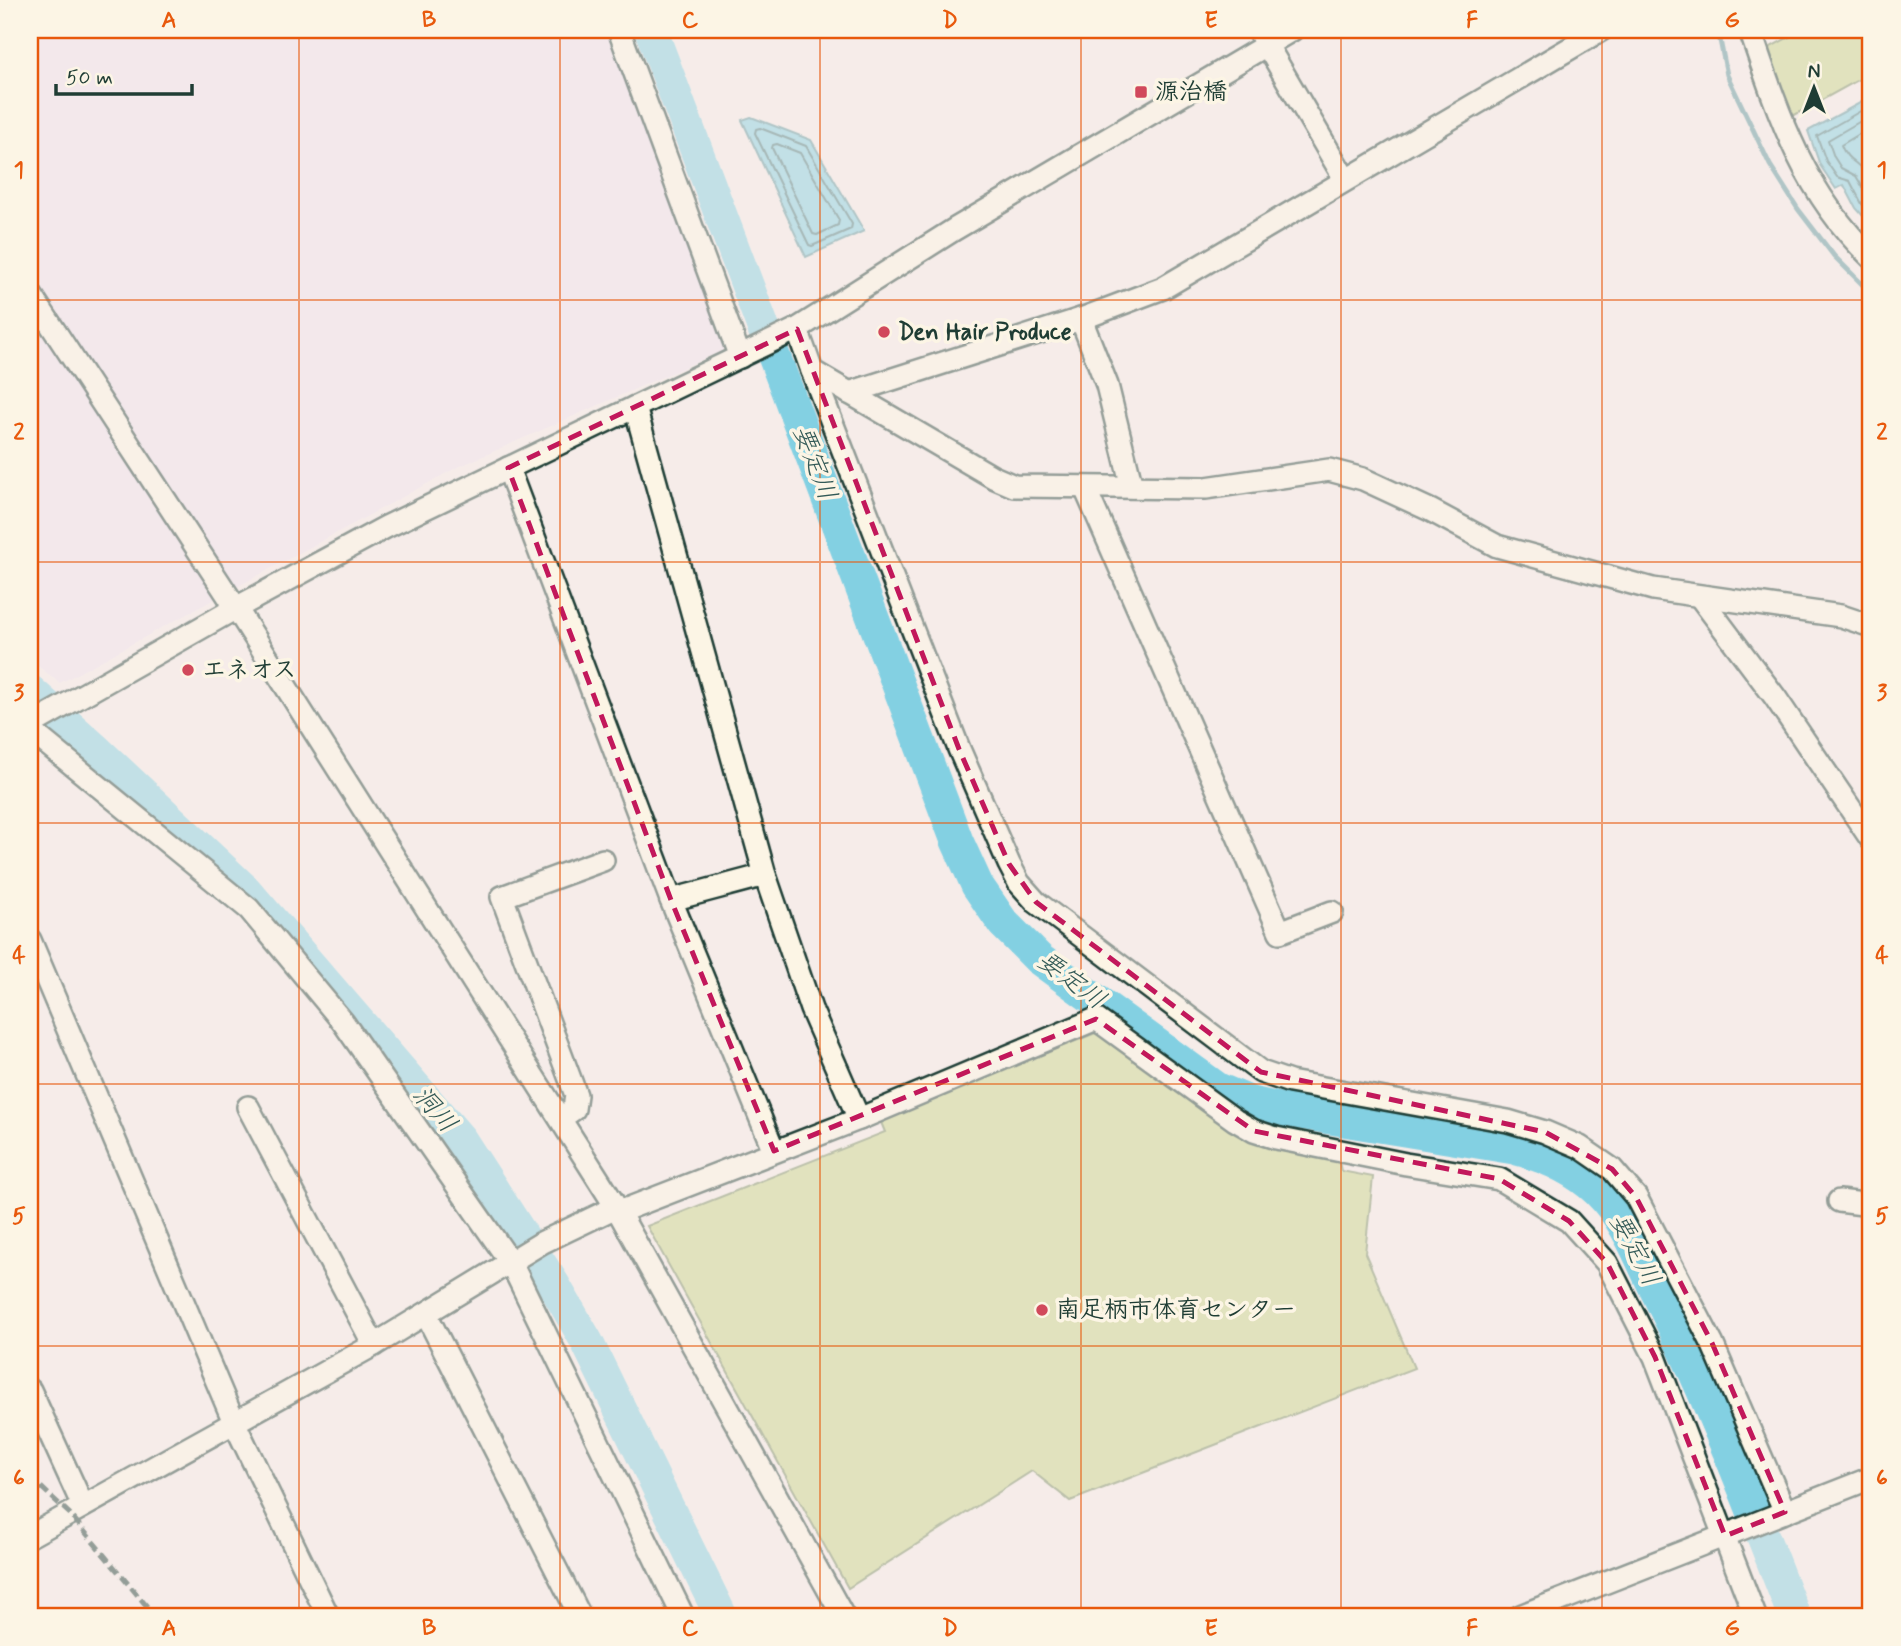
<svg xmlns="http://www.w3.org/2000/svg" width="1901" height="1646" font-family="Mynerve,'Klee One',sans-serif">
<rect width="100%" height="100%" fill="#f6ece9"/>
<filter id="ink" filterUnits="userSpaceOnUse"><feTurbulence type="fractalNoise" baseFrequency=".0143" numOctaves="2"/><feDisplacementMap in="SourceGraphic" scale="14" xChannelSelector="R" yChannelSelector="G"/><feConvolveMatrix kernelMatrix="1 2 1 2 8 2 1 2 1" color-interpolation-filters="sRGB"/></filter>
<g filter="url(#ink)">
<polygon fill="#efe2ee" points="30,30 606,30 728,348 456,468 60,683 30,660"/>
<g fill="#c8d68a" stroke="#748a5f" stroke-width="2">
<polygon points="1802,30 1866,30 1871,39 1871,73 1791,117 1767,49"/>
<polygon points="1103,1030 1242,1134 1286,1151 1338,1157 1341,1171 1373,1177 1365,1253 1414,1368 1070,1501 1032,1471 848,1588 647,1226 885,1132 880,1120"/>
</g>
<g fill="#83d0e2" stroke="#5b959c" stroke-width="2">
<polygon points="1871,97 1871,225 1856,208 1844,185 1836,189 1820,165 1808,131"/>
<polygon points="751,117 811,140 864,231 806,257 742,120"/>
</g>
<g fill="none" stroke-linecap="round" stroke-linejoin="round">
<g stroke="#47787a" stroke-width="2">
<polyline points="1871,105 1817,136 1826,161 1837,177 1850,181 1862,204 1871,214"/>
<polyline points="1871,115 1828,140 1834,157 1841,168 1856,176 1871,201"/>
<path d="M1871,127L1841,145C1847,163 1862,162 1871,181"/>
<polygon points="760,128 806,146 852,224 851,229 812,246 809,245 755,133 756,129"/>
<polygon points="777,144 800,153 839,220 838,225 817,235 813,234 772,148 773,145"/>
</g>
<polyline stroke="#5b959c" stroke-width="5" points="1718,30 1727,75 1770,165 1798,209 1834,256 1865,287 1871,303"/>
<g stroke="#83d0e2" stroke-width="33">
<path d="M651,30L957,841L977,885L1003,923L1039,959L1218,1089L1251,1103L1288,1111L1514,1148C1545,1156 1574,1168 1598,1191C1626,1218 1640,1258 1657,1292C1709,1397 1752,1507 1794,1616"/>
<polyline points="30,691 94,748 246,891 460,1139 554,1285 587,1342 721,1616"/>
</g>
<defs>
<g id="minor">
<polyline points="619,30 740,357"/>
<polyline points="1258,30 1345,179"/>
<path d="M1750,30C1779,116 1804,193 1871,257"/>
<polyline points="30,293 236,608 616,1207 843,1616"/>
<polyline points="1081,319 1107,385 1132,487"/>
<polyline points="797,329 812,371 993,477 1014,486 1206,488 1329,470 1363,479 1430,510 1497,546 1653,589 1841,616 1871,626"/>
<polyline points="812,371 959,749 1009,864 1019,883 1036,902 1261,1072 1290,1082 1508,1121 1545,1132 1580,1147 1612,1169 1636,1197 1712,1343 1785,1512"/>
<polyline points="849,393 1081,319 1163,288 1601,30"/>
<polyline points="635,407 765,875 811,1009 859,1119"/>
<polyline points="508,468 671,900 774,1151"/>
<polyline points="1085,488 1280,932 1332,912"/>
<polyline points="1700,597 1775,697 1871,839"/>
<polyline points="30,725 236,608 386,527 797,329 955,229 1292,30"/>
<polyline points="30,730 249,909 343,1022 511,1263 683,1616"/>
<polyline points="671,900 765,875"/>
<polyline points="30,940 234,1422 328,1616"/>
<polyline points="248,1107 374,1345"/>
<polyline points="561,1118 574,1109 576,1095 502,897 603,860"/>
<polyline points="1839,1201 1871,1205"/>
<polyline points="619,1212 859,1119 1096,1019 1235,1120 1254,1131 1276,1138 1406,1164 1499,1179 1569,1221 1607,1263 1655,1357 1755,1616"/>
<polyline points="426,1314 580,1616"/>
<polyline points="30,1390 83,1506"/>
<polyline points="30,1536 374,1345 543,1242 616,1207"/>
<polyline points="1520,1616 1871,1478"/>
</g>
</defs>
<use href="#minor" stroke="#1f3d34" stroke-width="26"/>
<use href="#minor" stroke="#fcf5e5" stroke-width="21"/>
<polyline stroke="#1f3d34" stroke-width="5" stroke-dasharray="10 5" stroke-linecap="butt" points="30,1477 70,1514 155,1616"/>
</g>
</g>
<path d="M0 0H1901V1646H0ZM797,329L959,749L1009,864L1036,902L1261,1072L1545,1132L1612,1169L1636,1197L1712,1343L1785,1512L1725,1536L1655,1357L1607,1263L1569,1221L1499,1179L1254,1131L1096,1019L774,1151L671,900L508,468Z" fill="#f6ece9" fill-opacity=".55" fill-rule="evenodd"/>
<path fill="none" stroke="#c2185b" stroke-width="5" stroke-dasharray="14 9" stroke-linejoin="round" d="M797,329L959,749L1009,864L1036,902L1261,1072L1545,1132L1612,1169L1636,1197L1712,1343L1785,1512L1725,1536L1655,1357L1607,1263L1569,1221L1499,1179L1254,1131L1096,1019L774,1151L671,900L508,468Z"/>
<path fill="none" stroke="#e8590c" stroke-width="2" stroke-opacity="0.55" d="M299,30V1616M560,30V1616M820,30V1616M1081,30V1616M1341,30V1616M1602,30V1616M30,300H1871M30,562H1871M30,823H1871M30,1084H1871M30,1346H1871"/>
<g fill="#d1495b" stroke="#fcf5e5" stroke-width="2.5">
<rect x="1134" y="85" width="14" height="14" rx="3.5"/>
<circle cx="884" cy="332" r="7"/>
<circle cx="188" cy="670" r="7"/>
<circle cx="1042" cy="1310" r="7"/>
</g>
<g text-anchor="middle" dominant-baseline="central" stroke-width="7" stroke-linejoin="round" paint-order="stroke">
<g font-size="24" font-weight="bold" fill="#1f3d34" stroke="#fcf5e5" text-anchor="start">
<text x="1155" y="92">源治橋</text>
<text x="898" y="332">Den Hair Produce</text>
<text x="202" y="670">エネオス</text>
<text x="1056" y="1310">南足柄市体育センター</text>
</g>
<g font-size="26" font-style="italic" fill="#335a57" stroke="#fcf5e5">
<text transform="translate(814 463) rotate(69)">要定川</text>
<text transform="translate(1071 981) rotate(37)">要定川</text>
<text transform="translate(434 1110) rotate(49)">洞川</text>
<text transform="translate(1634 1250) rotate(62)">要定川</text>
</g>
</g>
<rect width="1901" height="1646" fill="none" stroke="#fcf5e5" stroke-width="77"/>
<g transform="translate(1814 88)" stroke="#fcf5e5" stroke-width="5" paint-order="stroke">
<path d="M0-5L12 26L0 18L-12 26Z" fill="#1f3d34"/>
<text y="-10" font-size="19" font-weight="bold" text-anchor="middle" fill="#1f3d34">N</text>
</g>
<path d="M56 84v10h136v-10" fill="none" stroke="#1f3d34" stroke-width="3.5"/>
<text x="66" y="84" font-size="21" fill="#1f3d34" stroke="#fcf5e5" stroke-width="5" paint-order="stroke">50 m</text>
<rect x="38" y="38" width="1824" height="1570" fill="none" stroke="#e8590c" stroke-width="2.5"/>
<g font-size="23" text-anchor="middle" font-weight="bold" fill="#e8590c">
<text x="169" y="27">A</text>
<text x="429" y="27">B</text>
<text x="690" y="27">C</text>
<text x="950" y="27">D</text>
<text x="1211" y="27">E</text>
<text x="1472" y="27">F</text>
<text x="1732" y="27">G</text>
<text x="19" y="177">1</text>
<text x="1882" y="177">1</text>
<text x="19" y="439">2</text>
<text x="1882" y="439">2</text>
<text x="19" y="700">3</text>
<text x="1882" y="700">3</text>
<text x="19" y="962">4</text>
<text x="1882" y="962">4</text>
<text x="19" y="1223">5</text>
<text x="1882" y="1223">5</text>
<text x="19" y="1485">6</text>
<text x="1882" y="1485">6</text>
<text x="169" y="1635">A</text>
<text x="429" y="1635">B</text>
<text x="690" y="1635">C</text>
<text x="950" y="1635">D</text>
<text x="1211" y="1635">E</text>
<text x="1472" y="1635">F</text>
<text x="1732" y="1635">G</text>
</g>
</svg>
